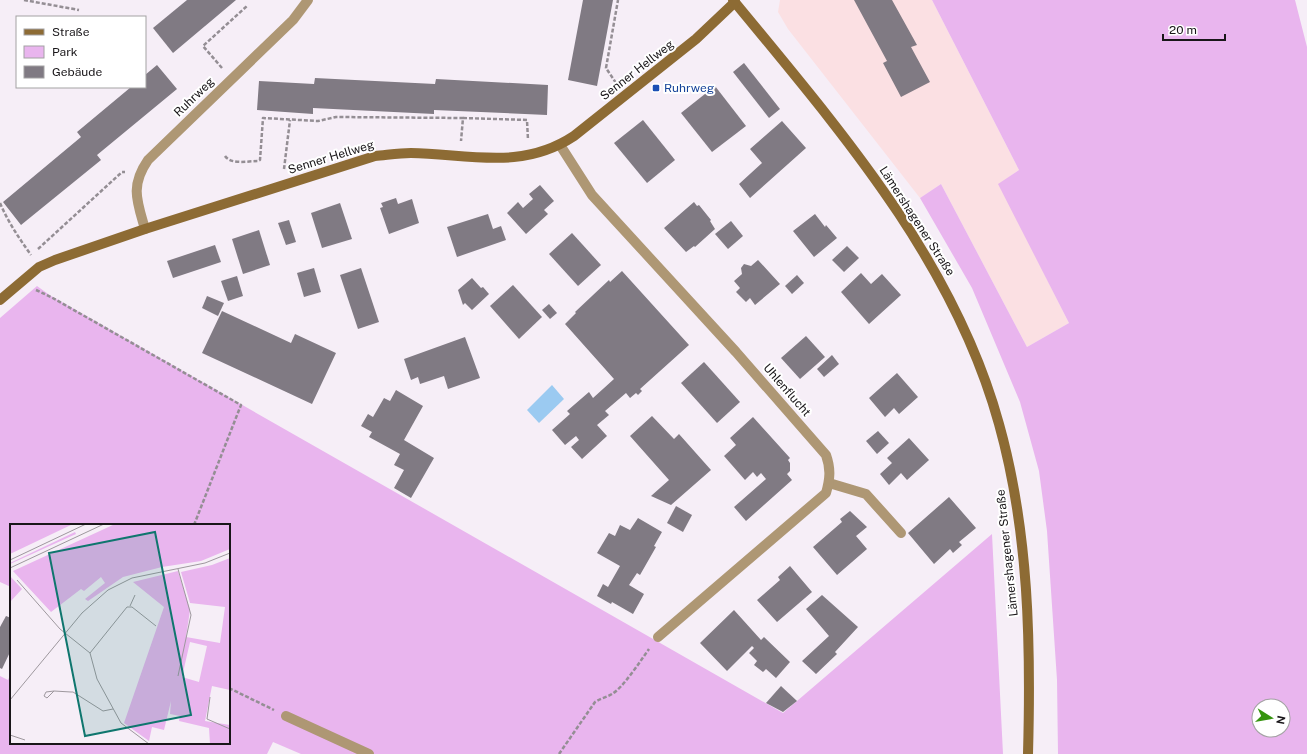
<svg xmlns="http://www.w3.org/2000/svg" width="1307" height="754" font-family="'Public Sans',sans-serif">
<rect width="100%" height="100%" fill="#f6eef7"/>
<polygon fill="#fbe0e3" points="780,0 932,0 1019,170 999,184 1069,323 1027,347 941,184 920,198 788,29 778,12"/>
<g fill="#e9b5ee" fill-rule="evenodd">
<path d="M932,0H1295L1307,47V754H1058L1057,680L1047,531L1039,471L1020,402L972,288L920,198L941,184L1027,347L1069,323L998,184L1019,170ZM1259,706H1283V730H1259Z"/>
<polygon points="37,286 51,296 783,713 992,534 1003,754 301,754 273,742 267,754 0,754 0,676 8,680 11,673 11,743 229,743 229,525 11,525 11,587 0,582 0,318"/>
</g>
<polygon fill="#9bcaf1" points="552,385 564,399 539,423 527,410"/>
<g fill="#807a83">
<polygon points="187,0 236,0 173,53 153,28"/>
<polygon points="583,0 613,0 597,86 568,80"/>
<polygon points="854,0 892,0 917,45 911,47 930,82 901,97 883,63 887,61"/>
<polygon points="744,63 780,109 769,118 733,72"/>
<polygon points="157,65 177,89 97,155 101,160 21,225 3,202 81,137 77,132 131,87 145,87 145,75"/>
<polygon points="315,78 435,84 436,79 548,85 547,115 434,110 434,114 313,108 313,114 257,110 259,81 314,84"/>
<polygon points="715,86 746,126 712,152 681,113"/>
<polygon points="643,120 675,160 647,183 614,143"/>
<polygon points="782,121 806,148 750,198 739,184 762,163 750,149"/>
<polygon points="540,185 554,201 544,210 548,214 526,234 507,213 518,202 523,208 533,199 529,194"/>
<polygon points="396,198 398,204 412,199 419,223 389,234 380,208 383,207 381,203"/>
<polygon points="694,202 697,206 699,205 711,220 710,221 715,229 695,247 694,246 686,252 664,228"/>
<polygon points="340,203 352,239 322,248 311,213"/>
<polygon points="488,214 493,229 501,226 506,240 457,257 447,227"/>
<polygon points="815,214 825,227 826,225 837,238 814,257 793,231"/>
<polygon points="289,220 296,242 286,245 278,223"/>
<polygon points="731,221 743,236 728,249 715,234"/>
<polygon points="259,230 270,265 243,274 232,239"/>
<polygon points="572,233 601,265 578,286 549,254"/>
<polygon points="215,245 221,262 173,278 167,261"/>
<polygon points="847,246 859,258 844,272 832,260"/>
<polygon points="758,260 780,284 755,305 750,298 746,302 736,292 740,288 734,281 742,274 741,268 744,264 751,266"/>
<polygon points="314,268 321,292 304,297 297,273"/>
<polygon points="361,268 379,322 358,329 340,275"/>
<polygon points="622,271 689,345 640,389 642,391 638,395 636,393 630,398 626,393 605,411 609,415 597,425 607,436 582,459 571,447 579,440 576,436 565,445 552,430 570,414 567,411 589,392 593,398 614,379 565,324 576,313 575,312 609,280 610,282"/>
<polygon points="861,273 871,284 882,274 901,295 869,324 841,292"/>
<polygon points="797,275 804,283 792,294 785,286"/>
<polygon points="237,276 243,296 228,301 221,281"/>
<polygon points="472,278 481,288 483,287 489,294 472,310 465,303 463,305 458,290"/>
<polygon points="513,285 542,317 519,339 490,306"/>
<polygon points="207,296 224,303 218,316 202,308"/>
<polygon points="549,304 557,313 550,319 542,310"/>
<polygon points="222,311 291,343 295,334 336,353 312,404 202,353"/>
<polygon points="806,336 825,357 800,379 781,358"/>
<polygon points="465,337 480,378 448,389 444,376 420,384 418,377 411,380 404,359"/>
<polygon points="832,355 839,364 824,377 817,369"/>
<polygon points="704,362 740,402 717,423 681,383"/>
<polygon points="897,373 918,397 899,414 894,408 885,417 869,398"/>
<polygon points="396,390 423,406 404,440 434,458 411,498 394,488 404,470 394,465 400,454 369,437 372,432 361,426 368,414 373,417 384,398 390,401"/>
<polygon points="652,416 674,439 679,434 711,470 671,505 651,496 669,480 630,436"/>
<polygon points="753,417 790,458 788,460 790,463 790,471 787,474 792,480 746,521 734,507 766,479 761,473 757,477 753,472 745,480 724,456 736,445 730,438"/>
<polygon points="878,431 889,443 877,454 866,441"/>
<polygon points="909,438 929,460 907,480 901,473 889,485 880,474 892,463 887,458"/>
<polygon points="949,497 976,528 959,542 962,545 953,553 950,549 934,564 908,533"/>
<polygon points="676,506 692,515 683,532 667,523"/>
<polygon points="850,511 867,527 856,536 867,549 837,575 813,547 842,522 840,519"/>
<polygon points="638,518 662,532 654,546 656,547 640,575 637,573 629,585 644,594 633,614 612,602 611,604 597,596 603,584 608,587 620,566 597,553 609,533 615,536 620,525 630,530"/>
<polygon points="790,566 812,592 777,622 757,600 780,580 778,577"/>
<polygon points="822,595 858,627 835,652 837,654 816,674 802,661 829,636 806,609"/>
<polygon points="734,610 761,640 764,637 790,662 776,678 766,669 763,672 754,665 757,661 749,653 754,648 752,646 727,671 700,643"/>
<polygon points="6,616 11,618 11,650 2,669 0,668 0,627"/>
<polygon points="781,686 797,701 783,712 766,703"/>
</g>
<g fill="none" stroke-linecap="round" stroke-linejoin="round">
<g stroke="#948e94" stroke-width="2.5" stroke-dasharray="4 2" stroke-linecap="butt">
<polyline points="24,0 79,10"/>
<polyline points="222,68 203,46 247,6"/>
<polyline points="616,83 606,68 618,0"/>
<polyline points="463,118 527,120 528,140"/>
<path d="M225,156C231,165 248,161 258,161L260,160L263,118L318,121L336,117L463,118L461,141"/>
<polyline points="284,169 290,120"/>
<path d="M0,203C8,222 19,238 31,255"/>
<polyline points="38,249 122,172 125,172"/>
<polyline points="36,290 51,297 241,405 194,525"/>
<polyline points="229,688 274,710"/>
<path d="M559,754L595,702C601,698 607,697 612,694C623,688 641,660 649,649"/>
</g>
<g stroke="#ae9774" stroke-width="10">
<polyline points="829,483 866,494 901,533"/>
<polyline points="286,716 369,754"/>
</g>
<g stroke="#ae9774" stroke-width="10">
<path d="M560,145L592,195L736,352L826,455C831,469 830,479 826,493L658,637"/>
<path d="M145,229C137,201 130,186 148,160L293,20L308,0"/>
</g>
<g stroke="#8d6b34" stroke-width="10">
<path d="M733,0C839,129 954,260 999,424C1029,531 1031,644 1028,754"/>
<path d="M0,300L39,267L55,260L145,229L375,156C387,155 399,153 411,153C469,154 521,171 574,136L696,39L735,2"/>
</g>
</g>
<rect fill="#1a4fb4" stroke="#fff" stroke-width="1.5" x="652" y="84" width="8" height="8" rx="2"/>
<g text-anchor="middle" dominant-baseline="central" stroke-width="4" stroke-linejoin="round" paint-order="stroke">
<g font-size="12" fill="#191619" stroke="#fff">
<text transform="translate(637 70) rotate(-38)">Senner Hellweg</text>
<text transform="translate(194 97) rotate(-44)">Ruhrweg</text>
<text transform="translate(331 157) rotate(-17)">Senner Hellweg</text>
<text transform="translate(917 221) rotate(57)">Lämershagener Straße</text>
<text transform="translate(787 390) rotate(49)">Uhlenflucht</text>
<text transform="translate(1007 553) rotate(-96)">Lämershagener Straße</text>
</g>
<g font-size="12" fill="#164399" stroke="#fff" text-anchor="start">
<text x="664" y="88">Ruhrweg</text>
</g>
</g>
<g transform="translate(10 524)">
<rect width="220" height="220" fill="#f6eef7"/>
<path d="M0,0H63L0,30ZM105,0H220V25L191,37L152,43L113,53L78,77L75,75L95,59L91,53L74,67L71,65L41,88L3,47ZM65,8L66,10L0,40V39ZM220,34V166L202,162L195,197L220,201V220H200L199,204L169,197L170,192L160,190L161,177L154,206L142,203L139,217L114,199L154,83L123,58L168,47L180,86L176,113L210,119L215,83L180,79L171,48L202,41ZM180,118L197,122L189,158L172,153ZM0,52L12,65L0,78Z" fill="#e9b5ee" fill-rule="evenodd"/>
<path fill="none" stroke="#9e989e" stroke-width="1" d="M0,36L76,0M0,44L94,0M7,56L50,105L80,129L87,155L111,199L139,220M120,82L125,71M80,129L117,83H122L146,102M168,152L181,91L168,45M44,167L37,174L34,172L36,168L44,167L61,168H63L93,187L103,185M200,173L197,195L220,205M0,176L72,89L98,66L122,54L195,39L220,29M0,211L15,216"/>
<path fill="#0f766e" fill-opacity="0.15" stroke="#0f766e" stroke-width="2" d="M145,8L181,191L75,212L39,29Z"/>
<rect width="220" height="220" fill="none" stroke="#191619" stroke-width="2"/>
</g>
<rect x="16" y="16" width="130" height="72" fill="#ffffff" stroke="#a3a2a3"/>
<rect x="24" y="29" width="20" height="6" fill="#8d6b34" stroke="#a3a2a3"/>
<text x="52" y="36" font-size="12" fill="#191619">Straße</text>
<rect x="24" y="46" width="20" height="12" fill="#e9b5ee" stroke="#a3a2a3"/>
<text x="52" y="56" font-size="12" fill="#191619">Park</text>
<rect x="24" y="66" width="20" height="12" fill="#807a83" stroke="#a3a2a3"/>
<text x="52" y="76" font-size="12" fill="#191619">Gebäude</text>
<g transform="translate(1271 718) rotate(101)"><circle r="19" fill="#ffffff" stroke="#a3a2a3"/>
<path d="M0-3L7 15L0 10L-7 15Z" fill="#36940f"/>
<text y="-6" font-size="11" font-weight="bold" text-anchor="middle" fill="#191619">N</text>
</g>
<path d="M1163 34v6h62v-6" fill="none" stroke="#191619" stroke-width="2"/>
<text x="1169" y="34" font-size="12" fill="#191619" stroke="#ffffff" stroke-width="3" paint-order="stroke">20 m</text>
</svg>
